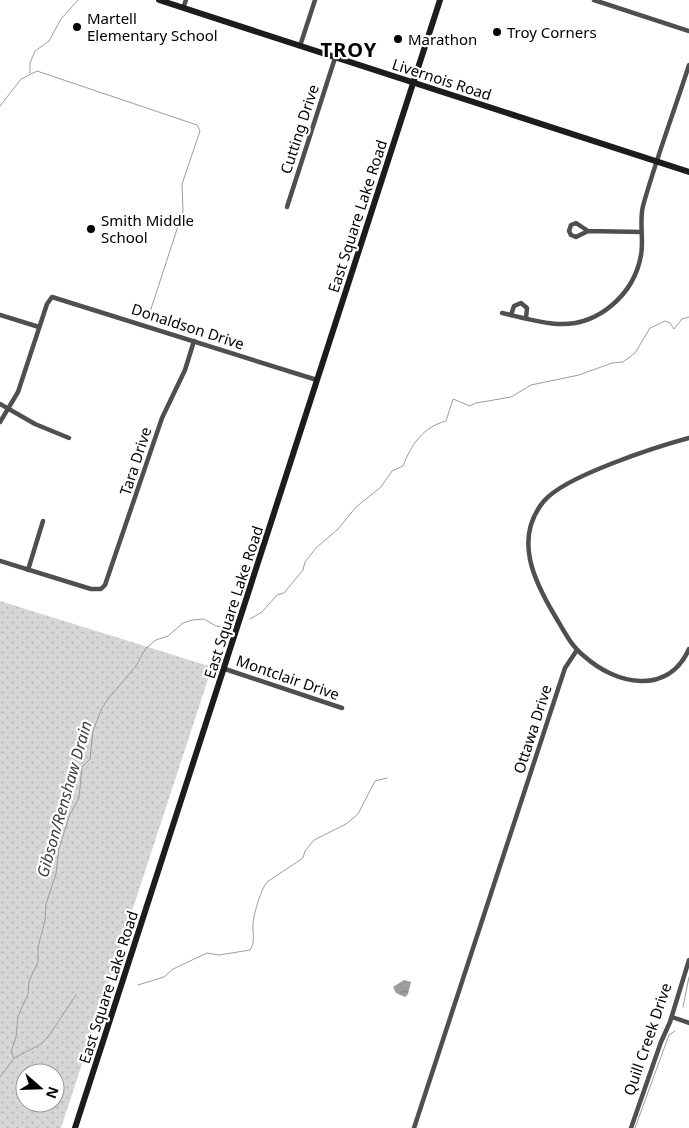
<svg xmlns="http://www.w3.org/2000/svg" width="689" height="1128" font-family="'Noto Sans',sans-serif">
<defs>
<pattern id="grass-dots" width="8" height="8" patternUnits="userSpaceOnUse" patternTransform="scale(1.25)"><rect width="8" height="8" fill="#d6d6d6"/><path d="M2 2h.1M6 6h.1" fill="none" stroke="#b6b6b6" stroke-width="1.8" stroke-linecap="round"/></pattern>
<pattern id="water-waves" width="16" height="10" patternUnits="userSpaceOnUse" patternTransform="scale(1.25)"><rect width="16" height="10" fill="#9d9d9d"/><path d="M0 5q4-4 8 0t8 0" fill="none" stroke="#858585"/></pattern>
</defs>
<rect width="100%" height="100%" fill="#fff"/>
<path fill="url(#grass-dots)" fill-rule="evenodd" d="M0,601L212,667L61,1128H0ZM25,1073H55V1103H25Z"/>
<polygon fill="url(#water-waves)" points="404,980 411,982 408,994 405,997 396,993 393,987"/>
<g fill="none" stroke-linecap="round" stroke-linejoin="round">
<g stroke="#9d9d9d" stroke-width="1">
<polyline points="30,73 30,63 35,51 49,41 61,19 78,0"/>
<polyline points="0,106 21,79 37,71 197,125 200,131 182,184 183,211 148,318"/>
<path d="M250,619L262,612L277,595L284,593L303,570L305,562L316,548L338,529L356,507L381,487L392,471L403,466C411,445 423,427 446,421L453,399L470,406L476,403L511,397L531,385L579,375L612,363L623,362L635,353L650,328L665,321L670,323L674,329L682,319L689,317"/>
<path d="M138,985L164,977L173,969L207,953L219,955L250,950C256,941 252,932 253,923C254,913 261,889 267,882L303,858L305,851L314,840L346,824L358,814L375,781L387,778"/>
<polyline points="683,1007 689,977"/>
<polyline points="14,1058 11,1052 16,1037 18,1016 28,994 29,981 38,962 38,947 45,921 46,904 56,874 59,848 70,814 79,798 82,767 90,759 93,731 102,708 108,699 136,666 146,648 156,640 168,636 183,623 192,620 204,619 216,626 229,628"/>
<polyline points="0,1077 14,1058 41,1044 48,1037 76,995"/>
<polyline points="635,1128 669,1035 675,1031"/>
</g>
<g stroke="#4f4f4f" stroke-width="4.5">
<polyline points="594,0 689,31"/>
<polyline points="183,8 186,0"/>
<polyline points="300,46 315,0"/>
<polyline points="287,207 335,58"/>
<polyline points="588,231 576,237 571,235 569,231 571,225 576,223 588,231 641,232"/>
<path d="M502,313C520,317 539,323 558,324C598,326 634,295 641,255C644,239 639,222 643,206C656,159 674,112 689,65"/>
<polyline points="0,315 39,327"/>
<polyline points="511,315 514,306 521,303 527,308 526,318"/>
<polyline points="0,404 35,424 69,438"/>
<polyline points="0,422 18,392 47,304 52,297 317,380"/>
<path d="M689,438C656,447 565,476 544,501C513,538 534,581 555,616C564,631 571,646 584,656C616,685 668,696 689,649"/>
<polyline points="0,561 91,589 101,589 105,585 162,418 185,370 194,341"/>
<polyline points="28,570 43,521"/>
<polyline points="225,669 342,708"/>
<polyline points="672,1017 689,1023"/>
<polyline points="414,1128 565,668 577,650"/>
<polyline points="631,1128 661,1042 670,1022 689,960"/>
</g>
<g stroke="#1c1c1c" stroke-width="6">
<polyline points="159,0 689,172"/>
<polyline points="75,1128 440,0"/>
</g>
</g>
<g fill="#000" stroke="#fff" stroke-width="2">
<circle cx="77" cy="27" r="5"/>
<circle cx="497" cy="32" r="5"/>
<circle cx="398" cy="39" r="5"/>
<circle cx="91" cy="229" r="5"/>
</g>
<g text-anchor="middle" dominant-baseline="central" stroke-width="4.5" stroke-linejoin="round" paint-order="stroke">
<g font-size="15" fill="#000" stroke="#fff" text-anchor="start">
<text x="87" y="18">Martell<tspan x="87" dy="17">Elementary School</tspan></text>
<text x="507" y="32">Troy Corners</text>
<text x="408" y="39">Marathon</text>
<text x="101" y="220">Smith Middle<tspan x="101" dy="17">School</tspan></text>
</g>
<g font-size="15" fill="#000" stroke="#fff">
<text transform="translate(442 79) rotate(18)">Livernois Road</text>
<text transform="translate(299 129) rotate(-72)">Cutting Drive</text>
<text transform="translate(357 216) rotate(-72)">East Square Lake Road</text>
<text transform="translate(188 326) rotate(18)">Donaldson Drive</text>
<text transform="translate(135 461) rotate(-72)">Tara Drive</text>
<text transform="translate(233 602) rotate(-72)">East Square Lake Road</text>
<text transform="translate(288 677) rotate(19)">Montclair Drive</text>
<text transform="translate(532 729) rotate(-72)">Ottawa Drive</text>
<text transform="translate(108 987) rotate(-72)">East Square Lake Road</text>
<text transform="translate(647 1039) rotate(-71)">Quill Creek Drive</text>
</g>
<g font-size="16" font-style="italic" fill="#3e3e3e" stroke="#fff">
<text transform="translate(64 799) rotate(-74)">Gibson/Renshaw Drain</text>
</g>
<g font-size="20" font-weight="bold" letter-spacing="1" fill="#000" stroke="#fff">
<text x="349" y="49">TROY</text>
</g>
</g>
<g transform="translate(40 1088) rotate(110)"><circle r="24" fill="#ffffff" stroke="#999999"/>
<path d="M0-4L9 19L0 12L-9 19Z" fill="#000000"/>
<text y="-8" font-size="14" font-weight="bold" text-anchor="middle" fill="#000000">N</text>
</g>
</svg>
